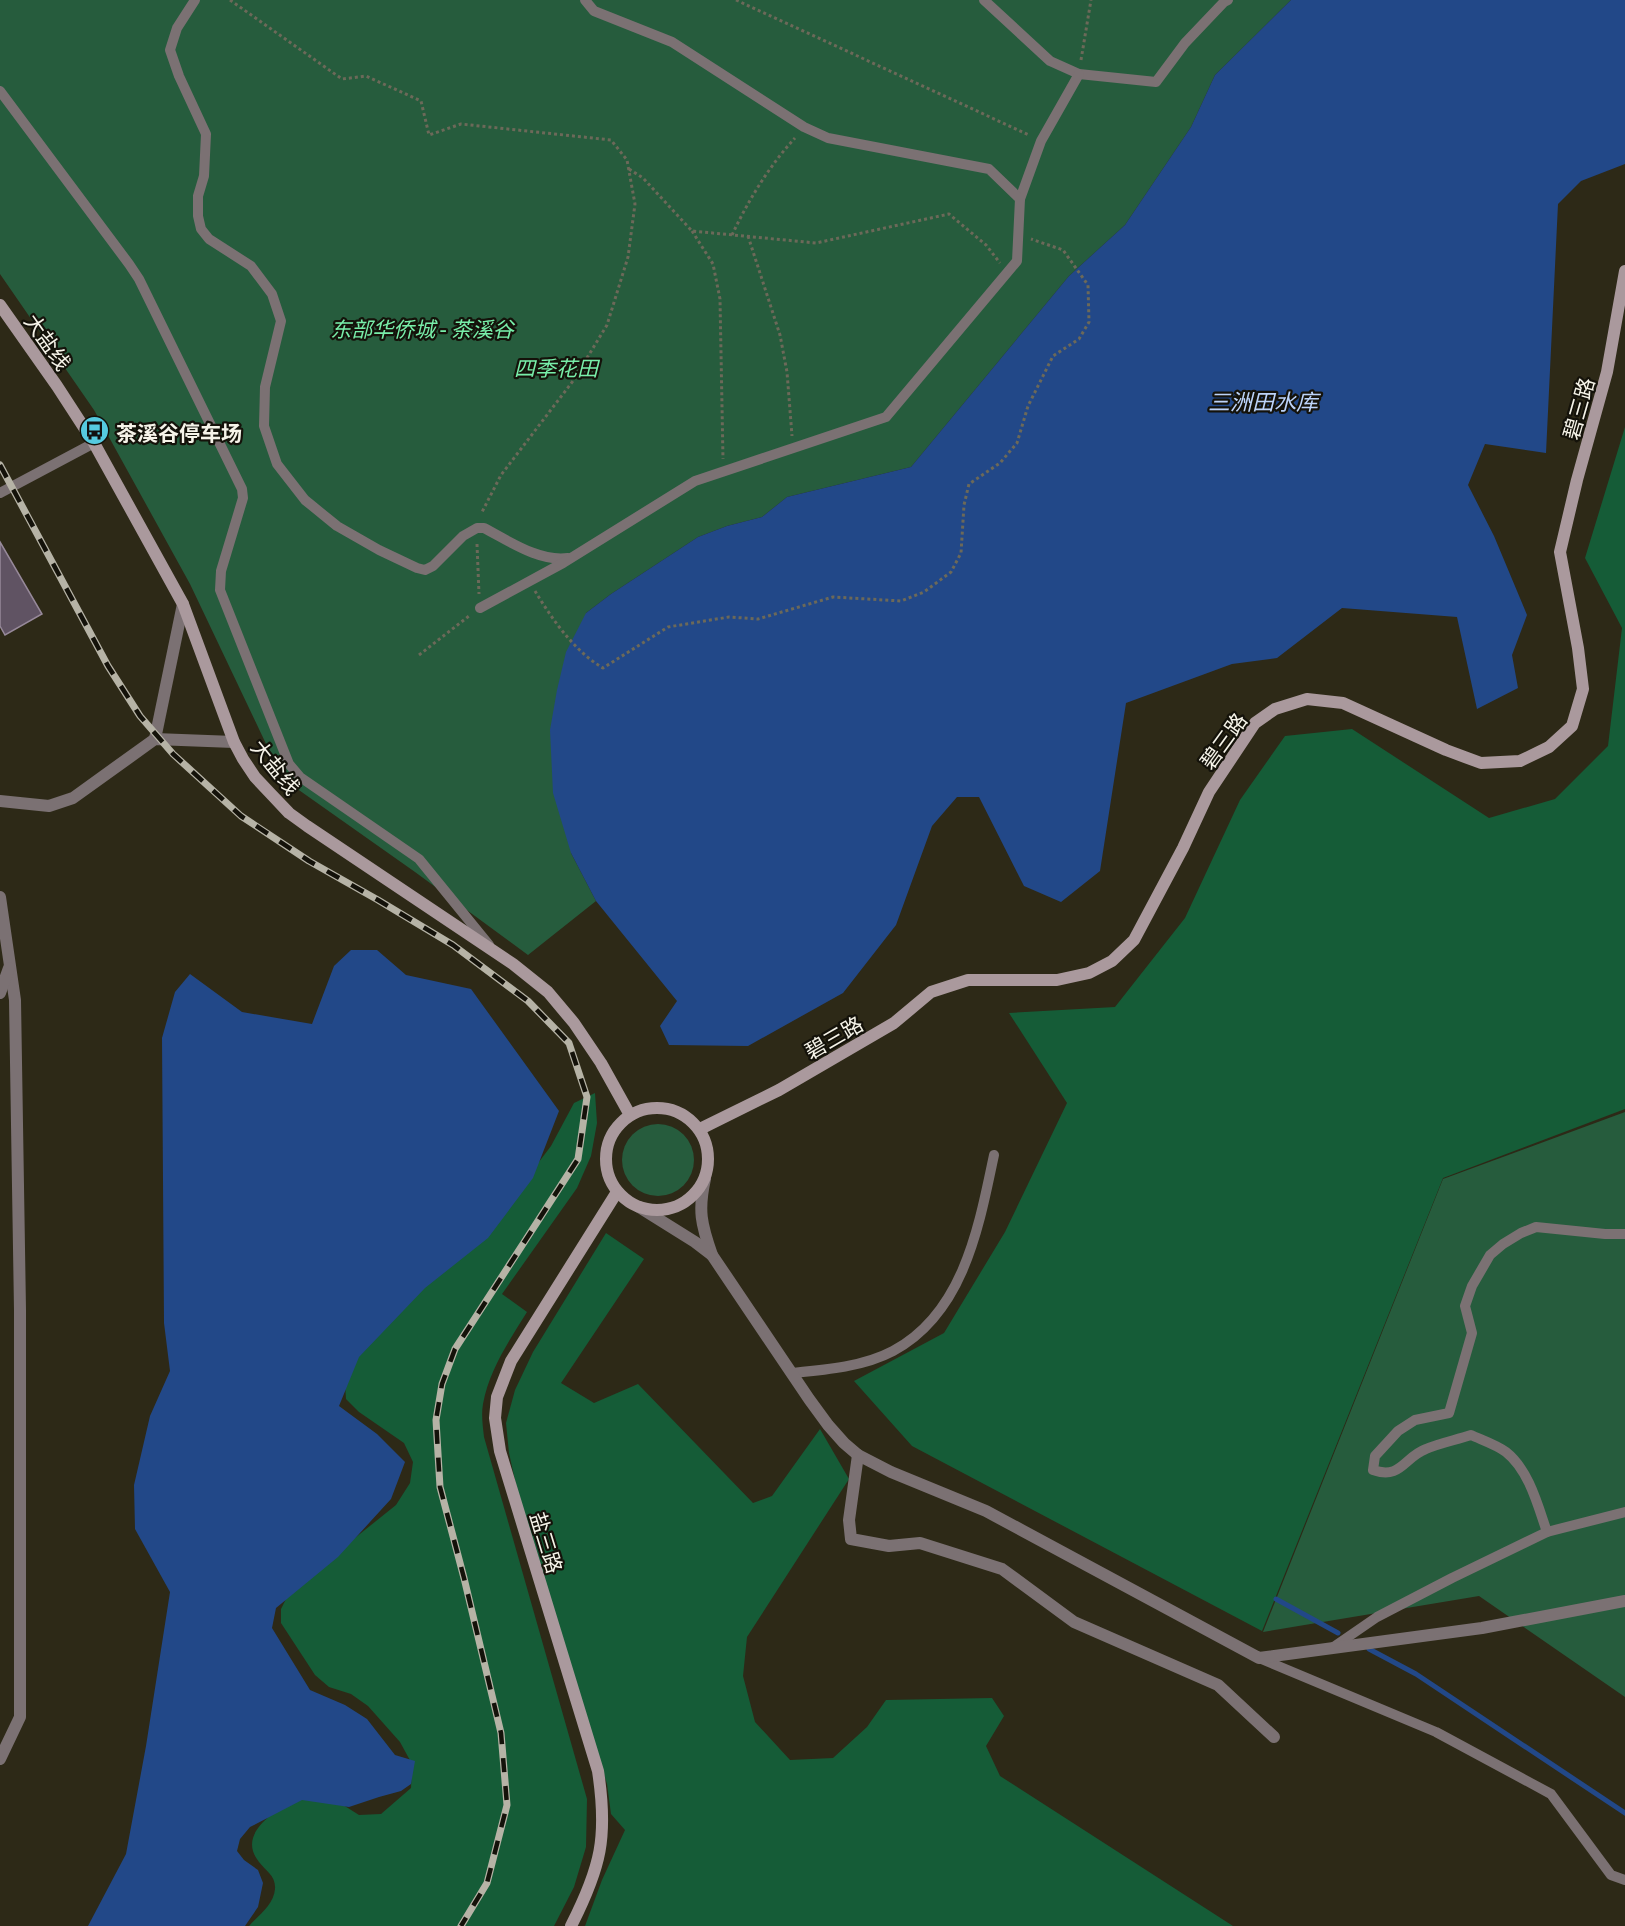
<svg xmlns="http://www.w3.org/2000/svg" width="1625" height="1926" font-family="Literata,'Noto Sans SC',serif">
<rect width="100%" height="100%" fill="#2d2917"/>
<g fill="#265c3d">
<polygon points="0,0 1291,0 1215,75 1191,127 1125,225 1069,276 911,467 787,497 762,517 727,526 698,537 611,594 586,613 571,853 596,901 528,955 415,872 296,788 277,767 190,584 94,410 0,274"/>
<polygon points="1625,1112 1625,1697 1479,1596 1263,1632 1443,1179"/>
<circle cx="658" cy="1160" r="36"/>
</g>
<g fill="#155c37">
<polygon points="1625,427 1625,1109 1443,1178 1262,1631 912,1446 854,1381 944,1333 1005,1232 1067,1103 1009,1013 1115,1007 1185,918 1240,800 1285,736 1352,729 1489,818 1555,799 1608,746 1622,628 1585,558"/>
<path d="M595,1093L597,1123L591,1156L577,1188L502,1294L527,1312C509,1341 489,1370 483,1404C481,1415 483,1427 484,1437L587,1799L586,1847L574,1887L554,1926H249C259,1915 274,1904 275,1889C276,1876 266,1871 259,1862C235,1832 279,1809 301,1795L340,1803L359,1815L381,1814L411,1788L412,1764L400,1742L368,1706L351,1694L329,1687L315,1675L281,1623V1609L289,1593L300,1582L396,1505L410,1483L413,1462L404,1443L359,1412L346,1399L345,1384L347,1368L372,1336L495,1220L551,1146L574,1103Z"/>
<polygon points="606,1233 644,1259 561,1383 594,1403 638,1384 753,1503 772,1496 820,1429 849,1479 747,1637 743,1676 755,1722 790,1760 833,1758 867,1727 886,1700 992,1698 1004,1716 986,1746 1000,1776 1233,1926 585,1926 602,1880 625,1830 611,1814 607,1784 520,1503 509,1453 506,1423 515,1390 533,1352"/>
</g>
<g fill="#224888">
<polygon points="1291,0 1625,0 1625,164 1581,181 1558,204 1546,453 1485,444 1468,485 1494,536 1527,615 1512,655 1518,688 1477,709 1457,617 1342,608 1277,658 1232,664 1126,703 1100,871 1061,902 1024,886 979,797 957,797 932,826 896,925 843,993 748,1046 669,1045 660,1026 677,1001 596,901 571,853 553,793 550,730 557,690 566,652 586,613 611,594 698,537 727,526 762,517 787,497 911,467 1069,276 1125,225 1191,127 1215,75"/>
<polygon points="351,950 377,950 406,975 471,989 559,1111 533,1178 488,1238 425,1288 359,1357 339,1406 377,1434 405,1462 391,1499 338,1557 276,1608 272,1628 310,1690 345,1705 367,1719 395,1755 415,1761 411,1784 401,1791 379,1797 349,1807 302,1800 250,1827 240,1839 237,1851 244,1860 258,1870 263,1883 258,1907 245,1926 88,1926 126,1854 146,1746 170,1592 135,1529 134,1485 150,1416 170,1371 164,1323 162,1038 175,992 190,974 242,1012 312,1024 334,966"/>
</g>
<g fill="none" stroke-linecap="round" stroke-linejoin="round">
<g stroke="#224888" stroke-width="5">
<polyline points="1276,1599 1338,1633"/>
<polyline points="1369,1649 1416,1674 1625,1813"/>
</g>
</g>
<polygon fill="#605363" stroke="#97899a" stroke-width="1.5" points="0,542 42,614 5,635 0,626"/>
<g fill="none" stroke-linecap="round" stroke-linejoin="round">
<g stroke="#6c6959" stroke-width="3" stroke-dasharray="3 3" stroke-linecap="butt">
<polyline points="230,0 342,79 366,76 421,101 429,135 461,124 611,140 627,160 635,204 628,257 607,325 573,381 501,475 481,514"/>
<polyline points="736,0 1029,135"/>
<polyline points="1081,60 1091,0"/>
<polyline points="629,169 643,178 692,231 816,243 949,214 986,245 1000,263"/>
<polyline points="692,231 713,264 720,299 723,459"/>
<path d="M732,235C748,201 769,166 795,138"/>
<polyline points="748,236 780,335 787,372 792,436"/>
<polyline points="477,544 479,594"/>
<path d="M535,591C552,619 574,651 603,668L668,627L729,617L758,619L833,597L901,601L924,592L951,572L961,553L964,505L969,484L1000,463L1017,443L1028,406L1053,356L1079,339L1089,322L1088,285L1063,250L1031,239"/>
<polyline points="419,655 469,616"/>
</g>
<g stroke="#7b7173" stroke-width="10">
<path d="M195,0L177,28L170,50L179,76L206,134L204,176L198,196V216L201,229L209,239L251,266L272,294L281,321L265,387L264,426L277,464L305,500L337,526L379,550L417,568L425,570L433,566L463,536L477,528H484C509,541 539,562 568,558"/>
<polyline points="984,0 1050,61 1079,74 1156,82 1185,43 1224,2 1228,0"/>
<polyline points="0,91 129,264 139,279 242,489 243,498 221,571 220,590 289,764 300,777 419,859 489,945"/>
<polyline points="1020,199 1041,141 1079,74"/>
<polyline points="0,493 94,443"/>
<polyline points="480,608 563,563 695,481 886,417 1017,261 1020,199 989,169 828,138 804,127 672,42 594,11 585,0"/>
<path d="M791,1373C824,1370 863,1367 893,1351C964,1313 979,1226 994,1155"/>
<path d="M1547,1532C1538,1506 1529,1470 1506,1452C1497,1445 1482,1440 1471,1435C1456,1440 1440,1443 1426,1449C1404,1457 1401,1480 1373,1470L1375,1456L1398,1431L1415,1420L1449,1413L1472,1333L1465,1306L1472,1286L1490,1255L1503,1244L1521,1233L1536,1227L1605,1234H1625"/>
<polyline points="1332,1648 1377,1617 1452,1578 1547,1532 1625,1512"/>
<polyline points="1259,1658 1436,1732 1551,1794 1611,1875 1625,1880"/>
</g>
<g stroke="#7b7173" stroke-width="12">
<polyline points="155,739 183,604"/>
<polyline points="0,801 49,806 73,798 155,739 234,742"/>
<polyline points="0,897 15,1000 20,1310 20,1717 0,1759"/>
<polyline points="0,993 9,968"/>
<path d="M705,1179C698,1210 701,1224 712,1255L809,1399L828,1425L844,1443L858,1455L891,1472L986,1511L1259,1658L1482,1628L1625,1601"/>
<polyline points="639,1207 695,1242 712,1255"/>
<polyline points="858,1455 849,1520 851,1539 889,1546 920,1543 1002,1569 1074,1622 1218,1685 1274,1737"/>
</g>
<g stroke="#aa999d" stroke-width="12">
<polyline points="0,305 57,386 94,443 183,604 234,742 243,759 255,777 270,793 289,813 307,826 513,964 548,992 574,1023 601,1063 630,1115"/>
<circle cx="657" cy="1159" r="51"/>
<polyline points="700,1129 779,1090 894,1023 931,992 968,980 1057,980 1089,973 1112,961 1134,940 1183,848 1209,792 1255,723 1275,709 1307,699 1343,703 1446,750 1481,763 1520,761 1549,747 1572,726 1583,689 1578,648 1560,552 1577,480 1607,372 1625,271"/>
<path d="M571,1926C601,1867 608,1837 598,1771L500,1451L495,1418L497,1397L511,1361L617,1192"/>
</g>
<defs>
<polyline id="rail" points="0,465 108,666 140,716 173,754 241,816 309,861 378,900 453,945 528,1001 569,1043 587,1097 578,1159 455,1349 442,1384 436,1420 440,1487 464,1578 501,1733 507,1805 487,1883 461,1926"/>
</defs>
<use href="#rail" stroke="#b6b3a6" stroke-width="7"/>
<use href="#rail" stroke="#14120a" stroke-width="4.5" stroke-dasharray="14" stroke-linecap="butt"/>
</g>
<defs>
<symbol id="bus-disc" viewBox="-11 -11 22 22"><circle r="9.5" fill="#55cae0" stroke="#14120a"/><path d="M-5-6H5V4H4V6H2V4H-2V6H-4V4H-5ZM-3.5-4V0h7V-4ZM-3.5 1.2v1.5H-2V1.2ZM2 1.2v1.5H3.5V1.2Z" fill="#111"/></symbol>
</defs>
<g fill-rule="evenodd">
<use href="#bus-disc" x="78" y="414" width="33" height="33"/>
</g>
<g text-anchor="middle" dominant-baseline="central" stroke-width="4.5" stroke-linejoin="round" paint-order="stroke">
<g font-size="21" font-style="italic" fill="#78eea9" stroke="#14120a">
<text x="422" y="327">东部华侨城 - 茶溪谷</text>
<text x="556" y="366">四季花田</text>
</g>
<g font-size="21" fill="#f6f4e9" stroke="#14120a">
<text transform="translate(49 341) rotate(55)">大盐线</text>
<text transform="translate(1577 408) rotate(-74)">碧三路</text>
<text transform="translate(1222 740) rotate(-54)">碧三路</text>
<text transform="translate(277 766) rotate(51)">大盐线</text>
<text transform="translate(833 1036) rotate(-30)">碧三路</text>
<text transform="translate(548 1542) rotate(73)">盐三路</text>
</g>
<g font-size="21" font-weight="bold" fill="#f6f4e9" stroke="#14120a" text-anchor="start">
<text x="116" y="431">茶溪谷停车场</text>
</g>
<g font-size="22" font-style="italic" fill="#bcd3f9" stroke="#14120a">
<text x="1263" y="400">三洲田水库</text>
</g>
</g>
</svg>
